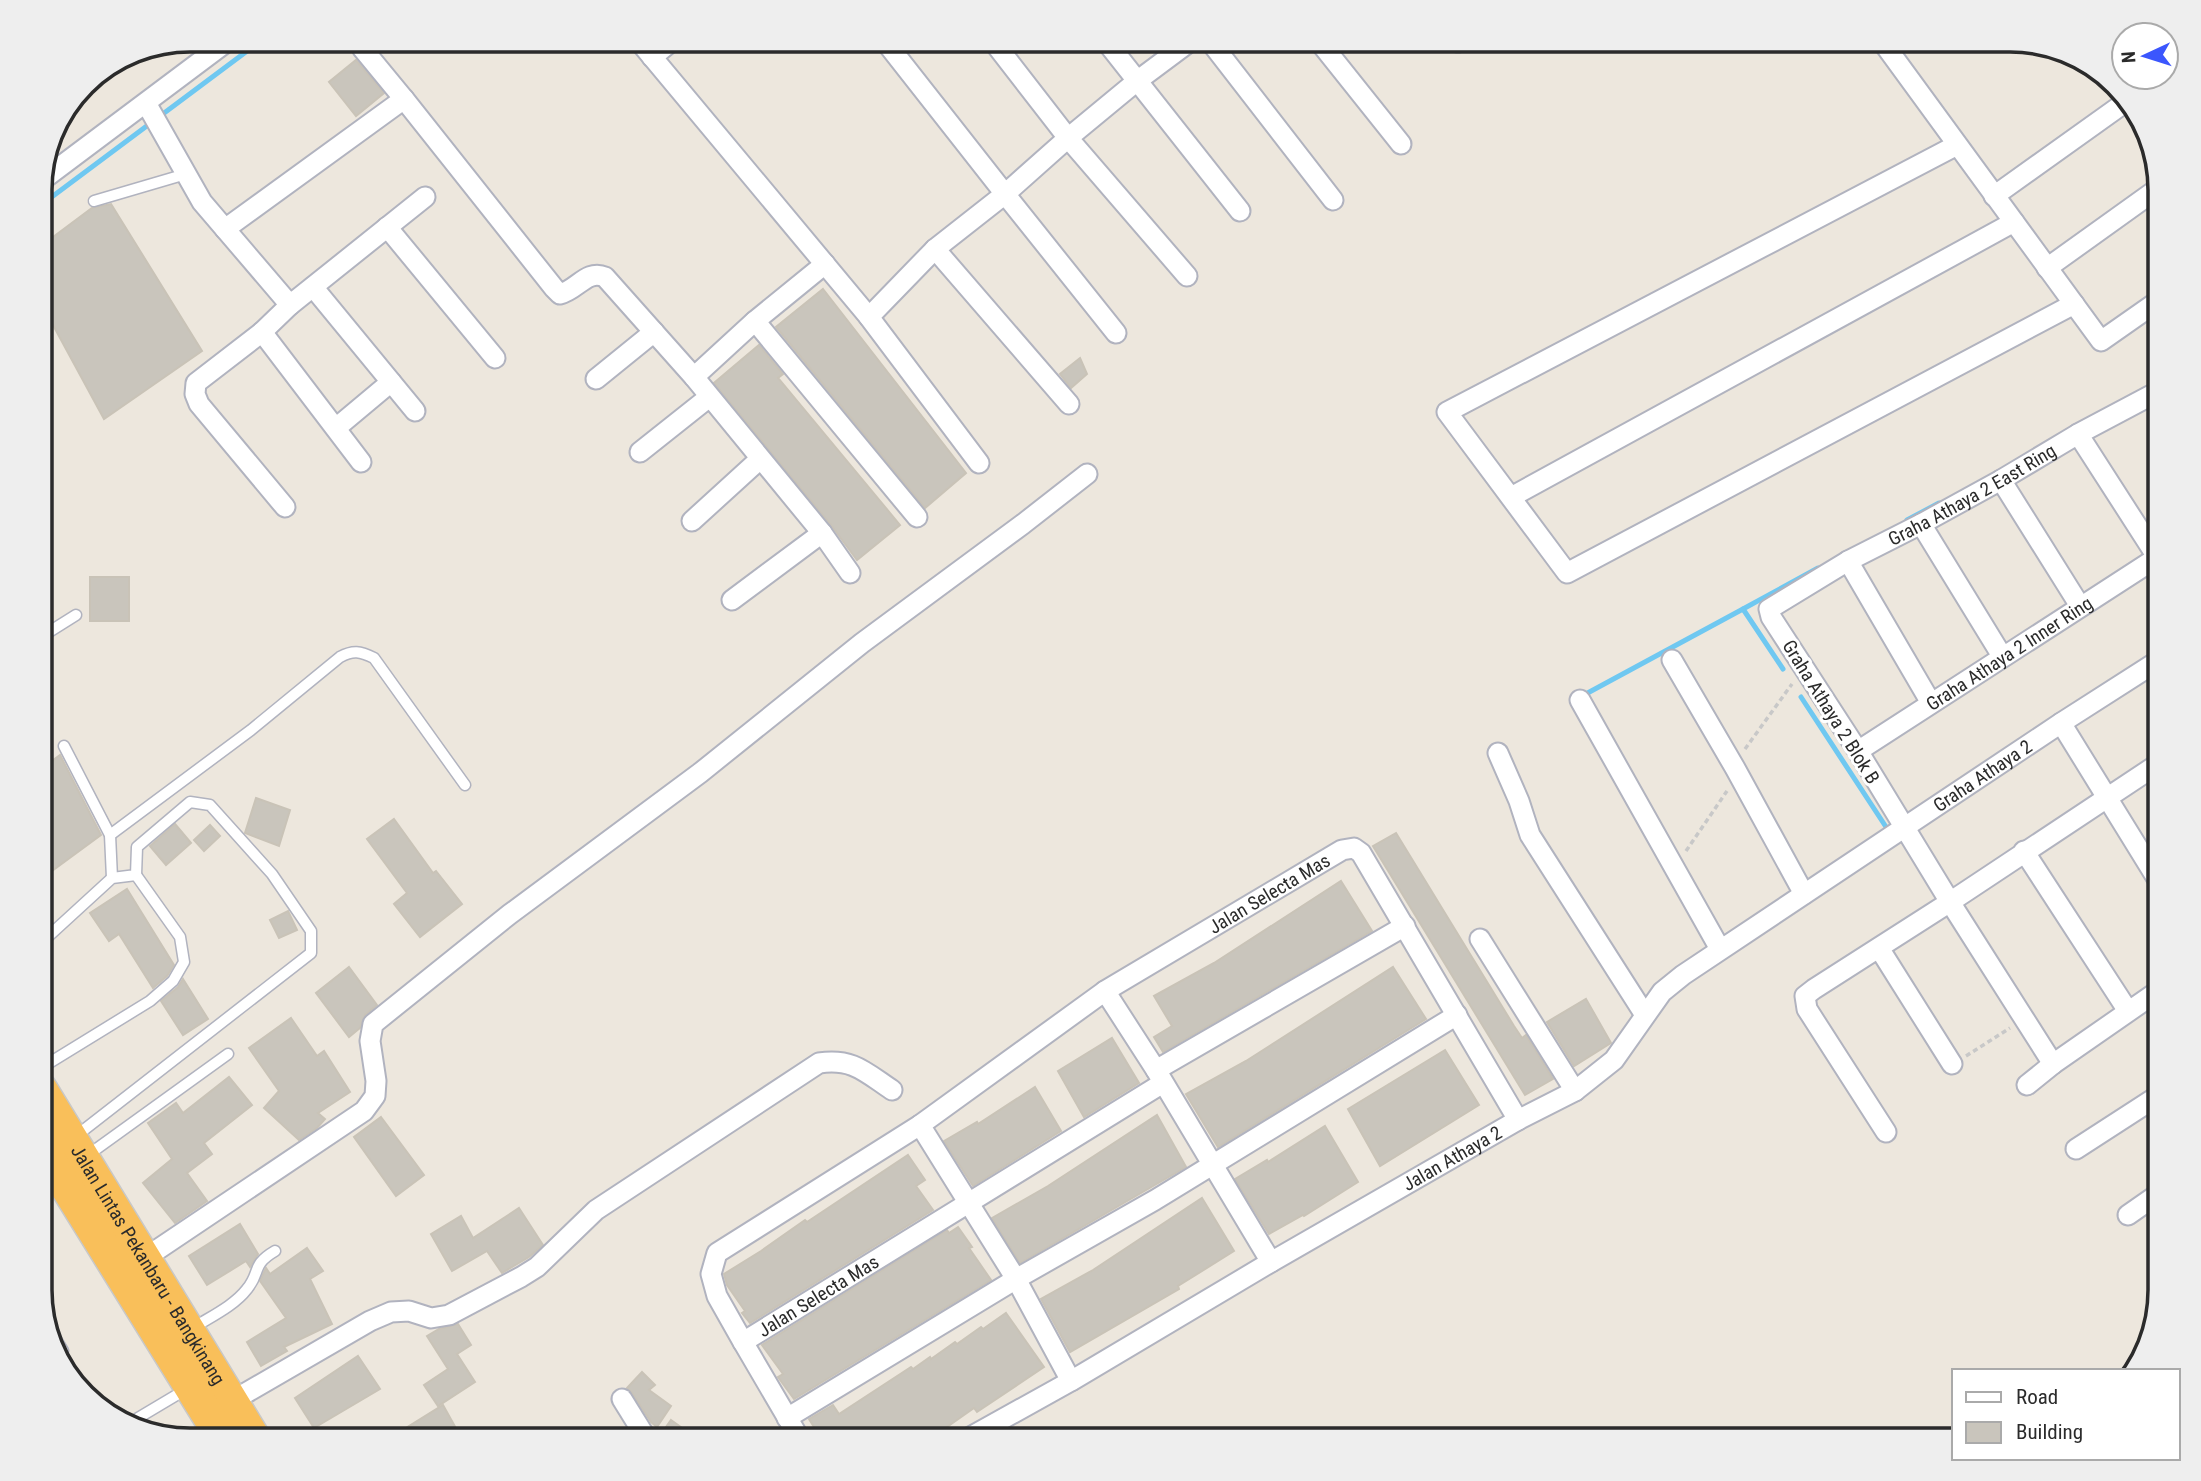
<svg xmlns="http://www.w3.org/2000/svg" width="2201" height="1481" font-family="'Roboto Condensed',sans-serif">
<rect width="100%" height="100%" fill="#ede7dd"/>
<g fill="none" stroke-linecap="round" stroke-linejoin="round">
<g stroke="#6fc8f1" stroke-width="5">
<polyline points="41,205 262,40"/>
<polyline points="1907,520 1939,503"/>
<polyline points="1783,669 1743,609 1818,568"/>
<polyline points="1582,696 1743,609"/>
<polyline points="1801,697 1888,830"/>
</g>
</g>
<g fill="#c9c5bc" stroke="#c9c3b7" stroke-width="2">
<polygon points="356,60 384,93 356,116 329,82"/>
<polygon points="111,204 202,351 104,419 41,303 41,246 92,208"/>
<polygon points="823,289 966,473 925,508 776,327"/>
<polygon points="759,345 783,374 778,378 900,525 857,560 831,525 714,383"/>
<polygon points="1080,358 1087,374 1071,388 1060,374"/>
<rect x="90" y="577" width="39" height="44"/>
<polygon points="60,755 101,835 41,879 41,769"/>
<polygon points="256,798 290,810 279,846 245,833"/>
<polygon points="394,819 433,873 436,871 462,904 420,937 394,904 407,893 367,839"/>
<polygon points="175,824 191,843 166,865 150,846"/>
<polygon points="210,825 220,836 204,851 194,840"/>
<polygon points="1396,833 1514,1026 1522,1038 1526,1035 1553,1079 1525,1095 1373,846"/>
<polygon points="1341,881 1372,931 1163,1052 1154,1037 1172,1026 1154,996 1214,963"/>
<polygon points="127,889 174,965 167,976 153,988 119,934 109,941 90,913"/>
<polygon points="288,911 297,930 279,938 270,920"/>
<polygon points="349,967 377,1005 365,1015 360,1028 349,1037 316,993"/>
<polygon points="1393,967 1426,1019 1218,1147 1186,1094 1246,1061"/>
<polygon points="183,979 208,1019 183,1035 161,1001 178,987"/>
<polygon points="1586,999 1611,1043 1574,1066 1547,1022"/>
<polygon points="291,1018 317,1056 324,1051 350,1092 318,1113 325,1119 317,1128 299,1140 264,1108 279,1091 249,1048"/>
<polygon points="1112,1038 1139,1083 1084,1117 1058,1071"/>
<polygon points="1445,1050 1479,1105 1380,1166 1348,1109"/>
<polygon points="229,1077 252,1105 204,1143 212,1154 187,1173 207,1201 175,1223 143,1183 172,1159 148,1123 176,1103 183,1113"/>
<polygon points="1035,1087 1061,1131 973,1186 944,1141 977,1122 978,1124"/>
<polygon points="1157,1115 1186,1167 1020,1263 992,1218 1048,1186"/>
<polygon points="381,1117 424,1175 396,1196 354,1137"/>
<polygon points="1325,1126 1358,1182 1304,1216 1303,1215 1269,1234 1235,1179 1267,1160 1268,1162"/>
<polygon points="908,1155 925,1180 916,1186 933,1210 750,1323 742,1313 745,1311 727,1285 724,1274 761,1251 805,1220 807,1222"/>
<polygon points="1202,1198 1234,1251 1178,1286 1179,1289 1070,1352 1041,1299 1093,1270"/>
<polygon points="519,1208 543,1245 529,1257 502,1273 487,1251 452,1271 431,1234 461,1216 473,1238"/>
<polygon points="240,1224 258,1254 250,1267 246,1261 207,1285 189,1256"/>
<polygon points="958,1227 972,1247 969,1248 991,1280 794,1399 778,1377 783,1374 762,1345 947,1230 949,1233"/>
<polygon points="307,1248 323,1271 310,1279 332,1324 284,1347 287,1351 261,1366 247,1342 286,1318 260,1281 264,1272 266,1268 270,1274"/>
<polygon points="1006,1313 1044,1367 977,1412 974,1408 927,1441 815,1441 812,1437 809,1431 814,1427 809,1419 833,1405 839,1414 911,1367 913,1369 930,1357 931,1359 955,1342 957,1344 981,1327 983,1329"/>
<polygon points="458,1324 471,1345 457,1354 475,1382 438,1406 424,1385 448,1369 427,1336 439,1329"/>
<polygon points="358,1356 380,1389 314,1428 295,1398"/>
<polygon points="642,1372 655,1385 649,1390 671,1406 657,1427 651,1422 632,1393 627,1388"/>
<polygon points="443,1405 463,1441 385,1441"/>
<polygon points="671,1420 685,1430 678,1441 660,1441 659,1437"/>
</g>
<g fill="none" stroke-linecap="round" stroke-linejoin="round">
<defs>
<g id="service">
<polyline points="94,201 186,174"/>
<polyline points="41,637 76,615"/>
<polyline points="64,746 110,835 112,878"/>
<path d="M110,835L251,730L340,657C353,650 360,651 374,658L465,785"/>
<polyline points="41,943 112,878 136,875 137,847 190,802 210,805 272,874 311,931 311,953 76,1136"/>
<polyline points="41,1068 150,1001 173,981 184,962 180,937 136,875"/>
<polyline points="88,1155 228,1054"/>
<polyline points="41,1193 60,1185"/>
<polyline points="49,1328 63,1351"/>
<path d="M193,1328C210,1317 234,1306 247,1289C261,1272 251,1265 275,1251"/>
<polyline points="134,1424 138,1418 185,1390"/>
<polyline points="193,1441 212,1429"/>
</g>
<g id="minor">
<polyline points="638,40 869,317 979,463"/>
<polyline points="884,40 1005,194 1068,138 992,40"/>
<polyline points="1105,40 1240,211"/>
<polyline points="1209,40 1333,200"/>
<polyline points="1318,40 1401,144"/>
<polyline points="1881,40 2101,341 2161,299"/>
<polyline points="1458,42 1460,40"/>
<polyline points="652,57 673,40"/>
<path d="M404,99L554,288L560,294C577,290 587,269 605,277L694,377L822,533L850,573"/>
<polyline points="146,103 202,202 290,305 425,197"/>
<polyline points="1957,145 1447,412 1567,573 2074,304"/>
<polyline points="41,181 229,40"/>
<polyline points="1994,196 2127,101"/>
<polyline points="387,227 495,358"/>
<polyline points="225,229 404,99 362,48"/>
<polyline points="935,249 1069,404"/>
<polyline points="2047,268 2160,187"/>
<polyline points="1187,276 1068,138 1137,81 1192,40"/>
<polyline points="313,287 415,411"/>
<polyline points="869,317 935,249 1005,194 1116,333"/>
<polyline points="755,321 917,517"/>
<polyline points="262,332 361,462"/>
<polyline points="694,377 755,321 825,264"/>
<polyline points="596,379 654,332"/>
<polyline points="336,428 391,382"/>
<polyline points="2078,434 2161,563"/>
<polyline points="640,452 708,398"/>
<polyline points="2001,480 2080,606"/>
<polyline points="1511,497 2014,222"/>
<polyline points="285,507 199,404 195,394 196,383 262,332 290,305"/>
<polyline points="692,521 760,459"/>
<polyline points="1921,524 2002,656"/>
<polyline points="1848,561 1931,703"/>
<polyline points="732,600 822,533"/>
<polyline points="1672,660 1735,768 1804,894"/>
<polyline points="1580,700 1720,949"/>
<polyline points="2061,723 2161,885"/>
<path id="s1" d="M1858,751L2161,555"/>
<polyline points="1498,753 1519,801 1530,835 1645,1015"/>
<polyline points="2161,762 1950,902 2053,1064 2161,989"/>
<polyline points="2024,851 2128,1011"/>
<polyline points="1480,939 1575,1091"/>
<polyline points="1879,948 1952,1064"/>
<path id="s2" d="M1105,991L1342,850L1354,848L1361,853L1518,1120"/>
<polyline points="1156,1070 1405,926"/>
<polyline points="2027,1085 2053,1064"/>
<path id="s3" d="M1886,1132L1807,1009L1805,996L1814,989L1950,902L1858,751L1771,617L1769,609L1848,561L1921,524L2001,480L2078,434L2161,390"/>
<polyline points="2076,1149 2161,1094"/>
<polyline points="2128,1215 2161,1192"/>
<polyline points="145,1258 364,1111 375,1096 376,1081 370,1041 373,1024 510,914 700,773 862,643 1023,524 1087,474"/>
<polyline points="743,1342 717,1296 711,1274 717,1253 920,1125"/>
<polyline points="1071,1381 1016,1279 920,1125 1105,991 1156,1070 1271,1262"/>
<polyline points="622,1399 648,1441"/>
<path d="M232,1401L370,1321L391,1312L409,1311L431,1318L449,1315L521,1277L537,1267L596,1210L819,1063C853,1058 865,1072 892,1090"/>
<polyline points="787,1418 1016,1279 1155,1200 1457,1015"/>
<path id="s4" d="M801,1441L743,1342L1163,1083"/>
<path id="s5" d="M963,1441L1071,1381L1271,1262L1518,1120L1575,1091L1614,1060L1662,992L1683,975L2061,723L2161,659"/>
</g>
<g id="trunk">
<path id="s6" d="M41,1089L256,1441"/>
<polyline points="41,1146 224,1441"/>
</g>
</defs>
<use href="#service" stroke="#b1b3bf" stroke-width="13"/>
<use href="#minor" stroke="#b1b3bf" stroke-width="23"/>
<use href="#trunk" stroke="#c8c8c8" stroke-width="35"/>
<g stroke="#c8c8c8" stroke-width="3.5" stroke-dasharray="5 3.5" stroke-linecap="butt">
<polyline points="1745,749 1792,684"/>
<polyline points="1686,851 1727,791"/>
<polyline points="1966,1056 2010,1028"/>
</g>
<use href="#service" stroke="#fff" stroke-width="10"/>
<use href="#minor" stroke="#fff" stroke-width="19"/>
<use href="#trunk" stroke="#f9bf5a" stroke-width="32"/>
</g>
<g text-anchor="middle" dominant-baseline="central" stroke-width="6" stroke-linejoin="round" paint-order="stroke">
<g font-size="19" fill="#2b2b2b" stroke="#fff">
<text stroke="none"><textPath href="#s3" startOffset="910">Graha Athaya 2 East Ring</textPath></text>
<text stroke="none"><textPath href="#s1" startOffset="180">Graha Athaya 2 Inner Ring</textPath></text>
<text transform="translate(1831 712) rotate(58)">Graha Athaya 2 Blok B</text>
<text stroke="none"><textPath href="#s5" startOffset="1225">Graha Athaya 2</textPath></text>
<text stroke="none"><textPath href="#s2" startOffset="191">Jalan Selecta Mas</textPath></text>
<text stroke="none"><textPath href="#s5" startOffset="565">Jalan Athaya 2</textPath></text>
<text stroke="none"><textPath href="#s6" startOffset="206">Jalan Lintas Pekanbaru - Bangkinang</textPath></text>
<text stroke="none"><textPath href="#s4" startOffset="203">Jalan Selecta Mas</textPath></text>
</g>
</g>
<path d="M0 0H2201V1481H0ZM190 52H2010A138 138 0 0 1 2148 190V1290A138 138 0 0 1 2010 1428H190A138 138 0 0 1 52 1290V190A138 138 0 0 1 190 52Z" fill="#eee" fill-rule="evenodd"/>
<path fill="none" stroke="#2b2b2b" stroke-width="3.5" d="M190 52H2010A138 138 0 0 1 2148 190V1290A138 138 0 0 1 2010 1428H190A138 138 0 0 1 52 1290V190A138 138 0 0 1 190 52Z"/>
<rect x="1952" y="1369" width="228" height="91" fill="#ffffff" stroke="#aaaaaa" stroke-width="2"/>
<rect x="1966" y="1392" width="35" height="10" fill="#ffffff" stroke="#aaaaaa" stroke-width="2"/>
<text x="2016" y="1404" font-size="21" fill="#2b2b2b">Road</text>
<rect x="1966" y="1422" width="35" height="21" fill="#c9c5bc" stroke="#aaaaaa" stroke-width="2"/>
<text x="2016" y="1439" font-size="21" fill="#2b2b2b">Building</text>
<g transform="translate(2145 56) rotate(266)"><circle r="33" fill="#ffffff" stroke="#aaaaaa" stroke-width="2"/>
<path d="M0-5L12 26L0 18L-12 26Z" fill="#3b56fd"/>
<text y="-10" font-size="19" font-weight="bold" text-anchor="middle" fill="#2b2b2b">N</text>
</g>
</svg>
